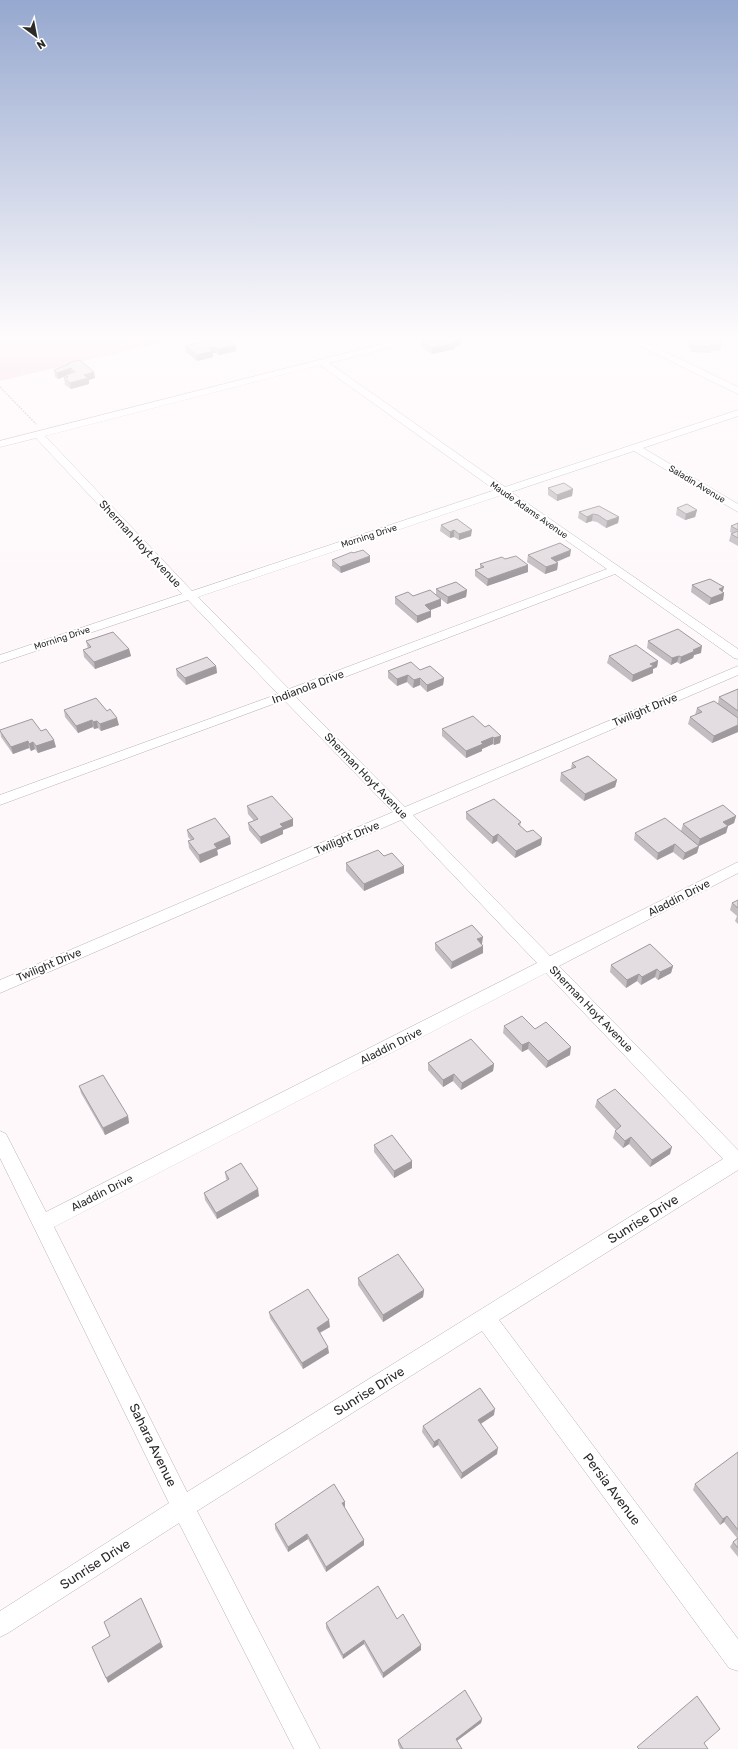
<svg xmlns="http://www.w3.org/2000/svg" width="738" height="1749" font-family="Rubik,sans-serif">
<rect width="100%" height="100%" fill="#fef8fb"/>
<polygon fill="#f2d1e2" points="0,336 190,336 0,381"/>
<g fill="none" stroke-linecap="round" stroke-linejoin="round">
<defs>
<g id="minor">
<path d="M414,336H428L427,338L329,363L505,487L738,410V416L643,448L738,504V512L634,451L511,492L738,649V659L734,658L615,574L295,696L405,807L738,666V675L413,815L550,956L738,862V873L559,966L738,1150V1170L499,1320L738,1639V1671L729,1668L482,1331L197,1511L320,1749H294L179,1523L8,1633L0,1637V1611L169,1503L0,1158V1131L6,1134L46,1212L537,963L401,820L0,993V980L393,812L284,700L0,805V795L278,694L188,600L0,663V655L182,594L36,438L0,447V441ZM320,365L495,490L192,591L45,436ZM502,495L607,569L289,689L198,597ZM546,973L723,1159L187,1492L54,1227Z"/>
<polygon points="622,336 632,336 738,387 738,394 623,338"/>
</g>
</defs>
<use href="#minor" stroke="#b9b3b6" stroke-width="1"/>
<polyline stroke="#b2adaf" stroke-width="1.5" stroke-dasharray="1.5 1.5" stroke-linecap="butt" points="0,387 36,424"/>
<use href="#minor" fill="#fff" fill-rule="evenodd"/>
</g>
<g fill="#c3bdc1">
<polygon points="224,337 236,351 219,355 216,353 213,353 213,357 197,361 186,352 185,346"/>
<polygon points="448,337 461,339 461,345 455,347 455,349 432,354 421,347 421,341"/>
<polygon points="690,338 721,345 720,351 710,351 710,353 691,352 689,344"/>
<polygon points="68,363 95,378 89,380 89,384 71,389 65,385 64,378 66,378 66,376 58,379 55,377 54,370 68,365"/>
<polygon points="548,488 573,489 572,496 557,501 548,495"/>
<polygon points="677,508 697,510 695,517 685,520 676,515"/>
<polygon points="579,512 619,517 618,523 606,528 597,522 592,521 586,523 578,518"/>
<polygon points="738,523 738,546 729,541 731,534 732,533 730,532 731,526"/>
<polygon points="441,525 471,536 459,540 454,537 450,538 440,531"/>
<polygon points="528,555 570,556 557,562 558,563 557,570 545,574 527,562"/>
<polygon points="505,559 528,565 528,572 487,586 475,576 475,570 480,568 480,564"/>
<polygon points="332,560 370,562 341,573 332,566"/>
<polygon points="692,585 723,592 724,593 723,600 709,605 691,592"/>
<polygon points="436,589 467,590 466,597 447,604 436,595"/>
<polygon points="413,596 441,599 441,606 431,610 431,617 417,623 395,604 395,597"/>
<polygon points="86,641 129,649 131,656 95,669 84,657 83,650 88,649"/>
<polygon points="648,641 701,653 694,655 693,658 680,664 677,662 671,665 647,648"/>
<polygon points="609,656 658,661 657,667 653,669 653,673 632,682 607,663"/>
<polygon points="216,666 217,673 186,685 177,676 176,669"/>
<polygon points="420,670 444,678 443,685 427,692 420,685 413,688 407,682 397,686 388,678 388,671"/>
<polygon points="738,689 738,732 712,743 688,724 690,717 695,715 697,708 718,703 719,697"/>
<polygon points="64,710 119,725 101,731 98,728 94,729 93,727 78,733 65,717"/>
<polygon points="485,727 501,736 500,743 494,745 493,744 482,749 482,751 466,758 442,736 442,729"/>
<polygon points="0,730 41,731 56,747 38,753 35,749 31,751 29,748 13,754 1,737"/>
<polygon points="572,763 617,780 615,787 584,801 560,781 561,773 571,769"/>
<polygon points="247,806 293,819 293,826 283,830 283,834 261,844 249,830 248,823 254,821 248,814"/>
<polygon points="466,812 521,822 520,826 527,832 542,838 541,845 515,858 497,841 492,844 466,819"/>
<polygon points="736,816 734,823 728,826 726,833 699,846 697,853 683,860 673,852 657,860 634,840 635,833 681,831 683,824"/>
<polygon points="187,830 231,844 217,850 218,855 200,863 189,848 188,841 191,840 188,837"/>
<polygon points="384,856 404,866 404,873 364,891 346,871 346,863"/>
<polygon points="738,900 738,924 735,921 737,916 730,910 732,903"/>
<polygon points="435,943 482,944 483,946 483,953 451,969 435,950"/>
<polygon points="611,965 673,966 671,973 658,980 655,977 641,985 637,981 626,988 610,972"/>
<polygon points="504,1026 535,1029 570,1055 546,1068 528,1049 522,1052 503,1033"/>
<polygon points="428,1063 494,1064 493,1071 461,1090 453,1081 443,1087 428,1070"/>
<polygon points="79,1086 128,1116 129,1123 105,1135 81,1093"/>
<polygon points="597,1100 670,1154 650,1167 629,1144 623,1148 613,1138 615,1131 616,1130 595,1107"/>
<polygon points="374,1145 412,1168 394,1178 374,1152"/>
<polygon points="225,1172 259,1196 217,1219 205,1200 204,1193 227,1180 226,1179"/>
<polygon points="358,1278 424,1290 423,1297 383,1322 358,1285"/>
<polygon points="269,1312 330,1327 320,1333 329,1353 303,1369 270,1318"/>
<polygon points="494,1415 481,1424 497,1454 461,1479 438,1445 433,1448 422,1432 423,1426"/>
<polygon points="738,1452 738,1557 730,1547 733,1542 737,1538 724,1522 720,1525 693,1490 695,1484"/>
<polygon points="344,1507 364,1540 364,1545 326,1572 308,1539 288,1552 275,1529 275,1524 345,1507"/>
<polygon points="397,1619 421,1650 383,1678 364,1644 343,1659 326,1628 326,1623"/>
<polygon points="482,1719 481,1723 457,1741 462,1749 400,1749 398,1744 398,1740"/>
</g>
<g fill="#9f9a9d">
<polygon points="461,339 461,345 455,347 455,349 432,354 432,348"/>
<polygon points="236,345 236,351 219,355 219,349"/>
<polygon points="215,347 216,353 213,353 213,357 197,361 197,355 209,348"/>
<polygon points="71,368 72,374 65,375 66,376 58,379 57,373"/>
<polygon points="94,372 95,378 89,380 89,384 71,389 70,383 84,375"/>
<polygon points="573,489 572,496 557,501 557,495"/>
<polygon points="697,510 695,517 685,520 686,514"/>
<polygon points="593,514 592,521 586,523 587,517"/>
<polygon points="619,517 618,523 606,528 607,521"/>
<polygon points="454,530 454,537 450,538 450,532"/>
<polygon points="472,530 471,536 459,540 459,534"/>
<polygon points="571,550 570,556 550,564 551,558"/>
<polygon points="370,556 370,562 341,573 340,567"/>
<polygon points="558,563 557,570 545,574 546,567"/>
<polygon points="528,565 528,572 487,586 488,579"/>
<polygon points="724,587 722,594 724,593 723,600 709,605 711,598 719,589"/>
<polygon points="467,590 466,597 447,604 448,597"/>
<polygon points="441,599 441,606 425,612 425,605"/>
<polygon points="431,611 431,617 417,623 417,616"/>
<polygon points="702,646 701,653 694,655 693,658 680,664 681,657 693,650"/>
<polygon points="129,649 131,656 95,669 94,662"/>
<polygon points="679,656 677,662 671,665 672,658"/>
<polygon points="658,661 657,667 653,669 653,673 632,682 633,675 650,664"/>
<polygon points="216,666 217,673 186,685 185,678"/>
<polygon points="408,675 407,682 397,686 397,679"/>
<polygon points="420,678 420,685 413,688 414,680"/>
<polygon points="444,678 443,685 427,692 427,685"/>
<polygon points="117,718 119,725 101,731 100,724"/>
<polygon points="92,720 93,727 78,733 76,726"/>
<polygon points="97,721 98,728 94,729 93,722"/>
<polygon points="738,725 738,732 712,743 714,736"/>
<polygon points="501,736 500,743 494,745 494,738"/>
<polygon points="493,737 493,744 482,749 482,751 466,758 466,751 481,742"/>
<polygon points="54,740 56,747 38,753 36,746"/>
<polygon points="28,741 29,748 13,754 11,747"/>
<polygon points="33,742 35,749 31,751 29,744"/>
<polygon points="617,780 615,787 584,801 585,794"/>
<polygon points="736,816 734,823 728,826 726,833 699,846 697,853 683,860 685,853 698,846 700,839 723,822"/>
<polygon points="293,819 293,826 283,830 283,834 261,844 260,837 280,824"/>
<polygon points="498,834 497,841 492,844 493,837"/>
<polygon points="230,837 231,844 217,850 218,855 200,863 199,855 214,844"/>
<polygon points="542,838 541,845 515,858 516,851"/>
<polygon points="675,844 673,852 657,860 658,853"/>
<polygon points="404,866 404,873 364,891 364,884"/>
<polygon points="483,937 482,944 477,947 477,939"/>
<polygon points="483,946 483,953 451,969 452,962"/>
<polygon points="673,966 671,973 658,980 660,972"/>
<polygon points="657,969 655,977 641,985 642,977"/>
<polygon points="639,974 637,981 626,988 627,980"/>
<polygon points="529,1042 528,1049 522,1052 522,1045"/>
<polygon points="571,1047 570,1055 546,1068 548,1061"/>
<polygon points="494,1064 493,1071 461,1090 462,1083"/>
<polygon points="454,1074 453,1081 443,1087 443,1080"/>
<polygon points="128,1116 129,1123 105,1135 103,1128"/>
<polygon points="631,1137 629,1144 623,1148 625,1141"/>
<polygon points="672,1147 670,1154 650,1167 652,1160"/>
<polygon points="412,1161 412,1168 394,1178 394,1171"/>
<polygon points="258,1189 259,1196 217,1219 216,1213"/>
<polygon points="424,1290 423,1297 383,1322 383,1315"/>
<polygon points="329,1320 330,1327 317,1334 317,1328"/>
<polygon points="328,1347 329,1353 303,1369 302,1363"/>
<polygon points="495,1409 494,1415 477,1426 478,1420"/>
<polygon points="439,1439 438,1445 433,1448 434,1442"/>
<polygon points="498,1448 497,1454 461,1479 462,1473"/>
<polygon points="345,1502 345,1507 342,1509 342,1503"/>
<polygon points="727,1516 724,1522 720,1525 723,1519"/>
<polygon points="307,1534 308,1539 288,1552 288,1547"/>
<polygon points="364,1540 364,1545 326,1572 326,1567"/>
<polygon points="364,1640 364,1644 343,1659 343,1655"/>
<polygon points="161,1642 163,1647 108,1683 106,1678"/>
<polygon points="421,1645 421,1650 383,1678 383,1673"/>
<polygon points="482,1719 481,1723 455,1742 456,1739"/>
</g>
<g fill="#e3dce0" stroke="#9f9a9d">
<polygon points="441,336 445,336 448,337 455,336 461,339 453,342 455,343 432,348 421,341"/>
<polygon points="224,337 236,345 219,349 215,347 209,348 213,351 197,355 185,346"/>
<polygon points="690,338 719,339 721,345 711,345 711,347 692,346"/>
<polygon points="80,360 94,372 84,375 88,378 70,383 64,378 68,377 65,375 75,372 71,368 57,373 54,370 69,364 68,363"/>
<polygon points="564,483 573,489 557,495 548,488"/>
<polygon points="687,504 697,510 686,514 677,508"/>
<polygon points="599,506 619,517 607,521 598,515 593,514 587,517 579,512"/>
<polygon points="457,519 472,530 459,534 454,530 450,532 441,525"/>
<polygon points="738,523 738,530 731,526"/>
<polygon points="738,531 738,538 731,534"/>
<polygon points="560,543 571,550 551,558 558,563 546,567 528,555"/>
<polygon points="363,550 370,556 340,567 332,560 352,552 353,553"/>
<polygon points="516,556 528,565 488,579 475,570 484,567 480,564 502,557 505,559"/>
<polygon points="710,579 724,587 719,589 724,593 711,598 692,585"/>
<polygon points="456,582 467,590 448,597 436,589"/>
<polygon points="430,590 441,599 425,605 431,611 417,616 395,597 408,592 413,596"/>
<polygon points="678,629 702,646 693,650 695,651 681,657 679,656 672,658 648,641"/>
<polygon points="113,632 129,649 94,662 83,650 91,647 86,641"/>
<polygon points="636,645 658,661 650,664 654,666 633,675 609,656"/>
<polygon points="207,657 216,666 185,678 176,669"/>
<polygon points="411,662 420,670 430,666 444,678 427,685 420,678 414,680 408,675 397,679 388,671"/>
<polygon points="738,689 738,711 719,697"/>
<polygon points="96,698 107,711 110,709 117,718 100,724 97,721 93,722 92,720 76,726 64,710"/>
<polygon points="714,701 738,718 738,725 714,736 690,717 702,712 697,708"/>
<polygon points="473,716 485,727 489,725 501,736 494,738 493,737 481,742 483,744 466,751 442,729"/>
<polygon points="32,719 41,731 46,729 54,740 36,746 33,742 29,744 28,741 11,747 0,731 0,730"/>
<polygon points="588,756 617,780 585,794 561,773 576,767 572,763"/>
<polygon points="272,796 293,819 280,824 283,827 260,837 248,823 258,819 247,806"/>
<polygon points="494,799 521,822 518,824 527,832 533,830 542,838 516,851 498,834 493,837 466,812"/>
<polygon points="723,805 736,816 723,822 728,826 700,839 683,824"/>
<polygon points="215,818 230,837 214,844 217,848 199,855 188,841 194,839 187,830"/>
<polygon points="665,818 699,846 685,853 675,844 658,853 635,833"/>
<polygon points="378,850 384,856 392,853 404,866 364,884 346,863"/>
<polygon points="738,900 738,908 732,903"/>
<polygon points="472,925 483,937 477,939 483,946 452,962 435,943"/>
<polygon points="650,944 673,966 660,972 657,969 642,977 639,974 627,980 611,965"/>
<polygon points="522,1016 535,1029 546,1022 571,1047 548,1061 529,1042 522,1045 504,1026"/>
<polygon points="471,1039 494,1064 462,1083 454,1074 443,1080 428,1063"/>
<polygon points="103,1075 128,1116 103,1128 79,1086"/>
<polygon points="615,1089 672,1147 652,1160 631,1137 625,1141 615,1131 621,1126 597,1100"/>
<polygon points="392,1135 412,1161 394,1171 374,1145"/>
<polygon points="241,1163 258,1189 216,1213 204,1193 229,1179 225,1172"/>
<polygon points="398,1254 424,1290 383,1315 358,1278"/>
<polygon points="308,1289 329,1320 317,1328 328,1347 302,1363 269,1312"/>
<polygon points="480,1388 495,1409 478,1420 498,1448 462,1473 439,1439 434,1442 423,1426"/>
<polygon points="738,1452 738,1530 727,1516 723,1519 695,1484"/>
<polygon points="334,1484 345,1502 342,1503 364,1540 326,1567 307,1534 288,1547 275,1524"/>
<polygon points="738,1538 738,1548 733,1542"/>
<polygon points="378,1586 397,1619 403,1614 421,1645 383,1673 364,1640 343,1655 326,1623"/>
<polygon points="141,1598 161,1642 106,1678 92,1647 110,1636 104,1622"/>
<polygon points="465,1690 482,1719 456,1739 462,1749 403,1749 398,1740"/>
<polygon points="697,1696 720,1729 704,1743 708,1749 639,1749 637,1747"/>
</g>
<linearGradient id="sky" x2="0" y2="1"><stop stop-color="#96a8cf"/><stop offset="0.58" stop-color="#fffcfd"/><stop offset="1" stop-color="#fffcfd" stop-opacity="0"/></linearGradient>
<rect width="738" height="581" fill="url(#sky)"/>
<g text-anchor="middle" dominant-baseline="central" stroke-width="4" stroke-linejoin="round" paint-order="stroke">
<g font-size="9" fill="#2b292a" stroke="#fff">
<text transform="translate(697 484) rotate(31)">Saladin Avenue</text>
<text transform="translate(529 510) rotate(35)">Maude Adams Avenue</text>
<text transform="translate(369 536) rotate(-18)">Morning Drive</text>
<text transform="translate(62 638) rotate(-18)">Morning Drive</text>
</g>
<g font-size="11" fill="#2b292a" stroke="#fff">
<text transform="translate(140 544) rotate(47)">Sherman Hoyt Avenue</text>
<text transform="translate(308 687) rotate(-21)">Indianola Drive</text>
<text transform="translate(645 710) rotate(-23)">Twilight Drive</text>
<text transform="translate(366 776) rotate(46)">Sherman Hoyt Avenue</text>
<text transform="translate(347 838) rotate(-23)">Twilight Drive</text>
<text transform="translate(679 898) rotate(-27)">Aladdin Drive</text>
<text transform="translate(49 965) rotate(-23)">Twilight Drive</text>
<text transform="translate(591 1009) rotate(46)">Sherman Hoyt Avenue</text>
<text transform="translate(391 1046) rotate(-27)">Aladdin Drive</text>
<text transform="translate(102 1193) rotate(-27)">Aladdin Drive</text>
</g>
<g font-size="13" fill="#2b292a" stroke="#fff">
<text transform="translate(643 1219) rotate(-32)">Sunrise Drive</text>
<text transform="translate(369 1391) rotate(-32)">Sunrise Drive</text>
<text transform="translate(153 1445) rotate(64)">Sahara Avenue</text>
<text transform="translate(612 1489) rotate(53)">Persia Avenue</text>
<text transform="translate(95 1564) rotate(-33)">Sunrise Drive</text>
</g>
</g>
<g transform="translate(36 36) rotate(148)" stroke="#ffffff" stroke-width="3" paint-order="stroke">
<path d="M0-3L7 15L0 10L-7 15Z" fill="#2b292a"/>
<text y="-6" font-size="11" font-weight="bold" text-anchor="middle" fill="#2b292a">N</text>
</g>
</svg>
